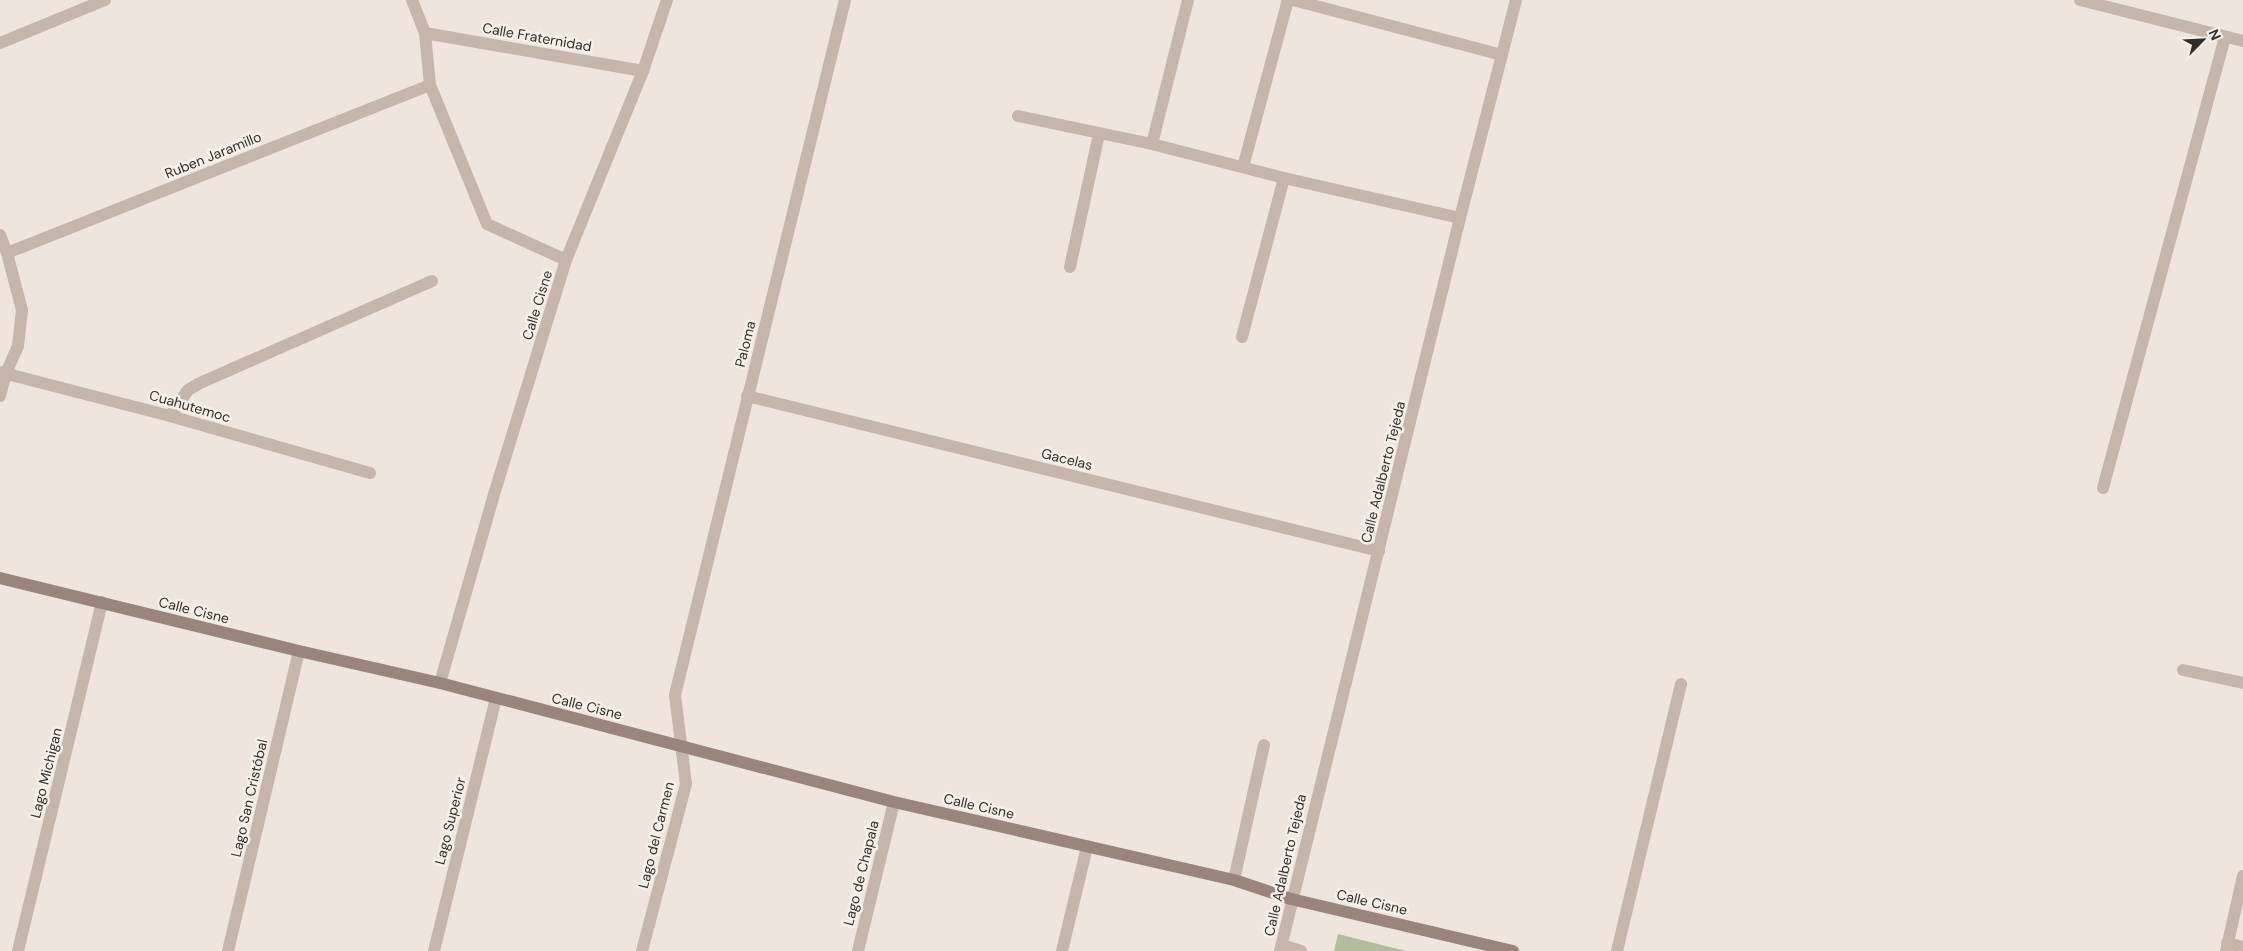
<svg xmlns="http://www.w3.org/2000/svg" width="2243" height="951" font-family="'DM Sans',sans-serif">
<rect width="100%" height="100%" fill="#efe5dd"/>
<polygon fill="#b4bc9e" points="1338,934 1406,951 1334,951"/>
<g fill="none" stroke-linecap="round" stroke-linejoin="round">
<g stroke="#c6b5aa" stroke-width="12">
<polyline points="2103,488 2225,37"/>
<polyline points="1234,880 1264,745"/>
<polyline points="1282,945 1301,951"/>
<polyline points="1617,951 1681,684"/>
</g>
<g stroke="#c6b5aa" stroke-width="12">
<polyline points="412,0 425,33 430,85 487,224 566,260"/>
<polyline points="1293,0 1502,55"/>
<polyline points="2080,0 2243,41"/>
<polyline points="425,33 643,71"/>
<polyline points="0,43 105,0"/>
<polyline points="1018,116 1152,144 1284,178 1460,218"/>
<polyline points="1152,144 1188,0"/>
<polyline points="1243,167 1288,0"/>
<polyline points="0,235 7,253 22,310 18,346 6,373 0,396"/>
<polyline points="7,253 430,85"/>
<polyline points="1070,267 1099,134"/>
<polyline points="1242,337 1284,178"/>
<polyline points="0,372 170,416 370,473"/>
<polyline points="747,396 1379,551"/>
<polyline points="170,416 188,390 200,383 432,281"/>
<polyline points="2183,670 2243,683"/>
<polyline points="440,683 495,491 566,260 643,71 667,0"/>
<polyline points="2227,943 2243,947"/>
<polyline points="18,951 102,602"/>
<polyline points="228,951 299,651"/>
<polyline points="434,951 496,698"/>
<polyline points="642,951 686,784 675,695 845,0"/>
<polyline points="858,951 894,802"/>
<polyline points="1062,951 1087,847"/>
<polyline points="1280,951 1460,218 1516,0"/>
<polyline points="2226,951 2243,876"/>
</g>
<polyline stroke="#99857c" stroke-width="12" points="0,578 299,651 440,683 894,802 1234,880 1291,899 1513,951"/>
</g>
<g text-anchor="middle" dominant-baseline="central" stroke-width="5" stroke-linejoin="round" paint-order="stroke">
<g font-size="14" fill="#342c29" stroke="#f7f0e9">
<text transform="translate(537 37) rotate(10)">Calle Fraternidad</text>
<text transform="translate(213 155) rotate(-22)">Ruben Jaramillo</text>
<text transform="translate(537 305) rotate(-73)">Calle Cisne</text>
<text transform="translate(745 344) rotate(-76)">Paloma</text>
<text transform="translate(190 406) rotate(16)">Cuahutemoc</text>
<text transform="translate(1067 459) rotate(14)">Gacelas</text>
<text transform="translate(1383 472) rotate(-76)">Calle Adalberto Tejeda</text>
<text transform="translate(194 610) rotate(14)">Calle Cisne</text>
<text transform="translate(587 706) rotate(14)">Calle Cisne</text>
<text transform="translate(46 773) rotate(-76)">Lago Michigan</text>
<text transform="translate(249 798) rotate(-77)">Lago San Cristóbal</text>
<text transform="translate(979 806) rotate(13)">Calle Cisne</text>
<text transform="translate(450 821) rotate(-76)">Lago Superior</text>
<text transform="translate(656 835) rotate(-76)">Lago del Carmen</text>
<text transform="translate(1285 865) rotate(-77)">Calle Adalberto Tejeda</text>
<text transform="translate(861 873) rotate(-76)">Lago de Chapala</text>
<text transform="translate(1372 902) rotate(13)">Calle Cisne</text>
</g>
</g>
<g transform="translate(2203 40) rotate(66)" stroke="#f7f0e9" stroke-width="4" paint-order="stroke">
<path d="M0-4L9 19L0 12L-9 19Z" fill="#342c29"/>
<text y="-8" font-size="14" font-weight="bold" text-anchor="middle" fill="#342c29">N</text>
</g>
</svg>
